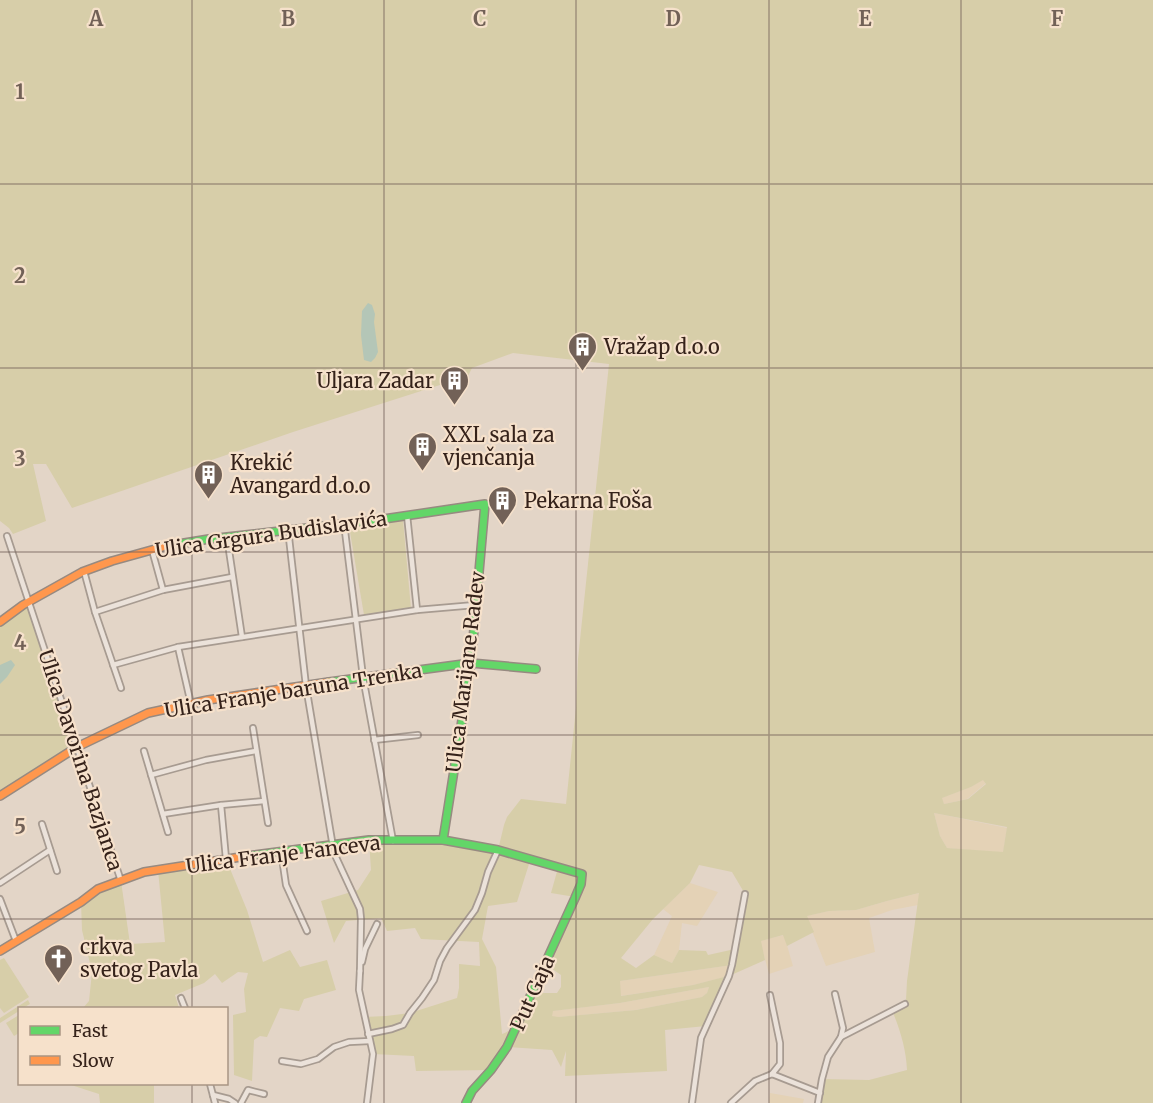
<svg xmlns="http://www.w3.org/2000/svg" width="1153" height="1103" font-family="Merriweather,serif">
<rect width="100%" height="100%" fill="#e3d5c7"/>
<g fill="#e4d2b6">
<polygon points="984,779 986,783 967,799 944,804 941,798 971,787"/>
<polygon points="934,813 1007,828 1003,853 947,848 940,836"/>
<polygon points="690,883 718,892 697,926 682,923 679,950 672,963 654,955 672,916 663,909"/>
<polygon points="920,893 918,905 892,910 869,918 875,952 826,966 806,916 829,911 856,910 887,901"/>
<polygon points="784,935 793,966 769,974 760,941"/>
<polygon points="732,965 729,976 693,985 620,996 620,981"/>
<polygon points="709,987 707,993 702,997 636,1010 558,1017 552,1017 552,1011 620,1003"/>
<polygon points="770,1093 804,1099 803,1103 769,1103"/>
</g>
<g fill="#d7cea9" fill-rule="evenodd">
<path d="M0,0H1153V1103H818L822,1079L869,1080L907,1070C906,1048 900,1030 892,1010L906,1000L907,981L919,893L887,901L856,910L829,911L807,916L814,932L787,946L783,935L761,941L765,960L729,976L732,965L620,981L621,996L693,985L724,977L717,998L709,1013L710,1017L706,1026L665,1030L667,1071L565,1076L566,1051L561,1067L552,1050L507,1047L491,1070L416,1071L414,1056L373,1054L364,1017L386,1016L410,1013L457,998L459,988V964L480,966L479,942L421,939L415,928L387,931L381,918L346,921L334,943L321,901L358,890L371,870L369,840H443L498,850L504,825L507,817L521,799L566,804L576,708L578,659L609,364L513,353L472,368L468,376L293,432L72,508L46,464H33L46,521L13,534L9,528L0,521ZM983,780L986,784L968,799L944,804L942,798L971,787ZM934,813L1007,827L1003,852L947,848L940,836ZM530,861L558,868L551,893L575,897L545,964L561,975V987L557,993H531C525,1008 518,1029 502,1034L496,967L482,939L488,906L517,902ZM699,865L732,872L745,894L735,949L708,955L706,951L679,950L672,963L654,955L636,968L621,958L653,919L690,883ZM709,987L707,993L702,997L636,1010L558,1017L552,1016L553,1011L620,1003Z"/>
<polygon points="403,520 411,609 364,615 349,526"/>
<polygon points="28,603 77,747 0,796 0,622"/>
<polygon points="226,859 247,910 263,962 290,950 300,967 327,960 336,990 304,999 299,1011 280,1008 267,1037 260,1036 254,1040 252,1081 234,1075 233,1015 246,1012 244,989 248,973 238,972 222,983 215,974 204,983 175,995 179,1008 83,1008 89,1001 92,972 82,930 81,902 98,889 121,881 130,944 165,942 158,870"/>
<polygon points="4,958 29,997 4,1013 0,1008 0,960"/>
<polygon points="28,1000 30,1004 23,1008 20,1008 19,1011 0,1023 0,1018"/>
<polygon points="19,1015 19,1033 14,1036 6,1023"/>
<polygon points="68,1084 154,1084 154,1103 100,1103 99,1094"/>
</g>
<g fill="#b4c6b7">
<polygon points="368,303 372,305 375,314 374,322 378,352 375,358 371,362 364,360 361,335 362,311"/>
<polygon points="11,660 15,665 7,677 0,684 0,665"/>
</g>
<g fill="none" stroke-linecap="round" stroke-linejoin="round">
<defs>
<g id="street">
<polyline points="407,515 417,610"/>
<polyline points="344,523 363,677 393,841"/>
<polyline points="288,529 306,686 334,853 360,909 361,919 360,972"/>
<polyline points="7,536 121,881"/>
<polyline points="227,537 242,637"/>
<polyline points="152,550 163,590"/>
<polyline points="84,571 95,612 121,688"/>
<polyline points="95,612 163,590 232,577"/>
<polyline points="178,647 191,704"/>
<polyline points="113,665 178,647 417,610 475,605"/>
<polyline points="253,728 268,823"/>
<polyline points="374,740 418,735"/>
<polyline points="144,751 168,832"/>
<polyline points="151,775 206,760 256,751"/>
<polyline points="221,805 226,859"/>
<polyline points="163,814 221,805 264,801"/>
<polyline points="42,824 57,871"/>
<polyline points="281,851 286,885 307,931"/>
<polyline points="0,883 50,850"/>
<polyline points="0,899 16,941"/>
<polyline points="362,962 365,949 377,924"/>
<polyline points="360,970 359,990 373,1054 367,1103"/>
<polyline points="770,995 780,1043 780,1064 772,1074"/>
<polyline points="181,998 185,1008"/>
<polyline points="368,1034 392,1029 403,1025 410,1013 422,998 434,980 440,961 447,948 475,910 482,893 488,872 498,850"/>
<polyline points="841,1037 905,1004"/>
<polyline points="282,1061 301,1064 318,1059 334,1047 349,1042 370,1041"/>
<polyline points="210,1084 215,1103"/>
<polyline points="213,1095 229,1099 235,1103"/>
<polyline points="241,1103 248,1090 264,1094"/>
<polyline points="692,1103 701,1038 729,976 732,965 745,894"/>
<polyline points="731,1103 755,1081 772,1074 820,1093"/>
<polyline points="818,1103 822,1079 828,1057 841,1037 843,1028 835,994"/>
</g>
<g id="fast">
<polyline points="166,546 209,539 377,520 485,504 471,663 443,840"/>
<polyline points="329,682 471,663 536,669"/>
<polyline points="247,856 369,840 443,840 498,850 582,874 581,884 575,898 507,1047 491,1070 472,1091 466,1103"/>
</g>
<g id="slow">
<polyline points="0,622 23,605 82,572 112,561 166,546"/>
<polyline points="0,796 77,747 148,713 208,700 329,682"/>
<polyline points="0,951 81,902 98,889 144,872 247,856"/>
</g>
</defs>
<use href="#street" stroke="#a79b91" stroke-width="8"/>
<use href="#fast" stroke="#978a81" stroke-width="10"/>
<use href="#slow" stroke="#978a81" stroke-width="10"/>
<use href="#street" stroke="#ebe2da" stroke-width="4.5"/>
<use href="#fast" stroke="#63d668" stroke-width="7"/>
<use href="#slow" stroke="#ff974d" stroke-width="7"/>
</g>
<path fill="none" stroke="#726157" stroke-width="1.5" stroke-opacity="0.55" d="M192,0V1008M384,0V1103M576,0V1103M769,0V1103M961,0V1103M0,184H1153M0,368H1153M0,552H1153M0,735H1153M0,919H1153M192,1084V1103"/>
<defs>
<symbol id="building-pin" viewBox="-11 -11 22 30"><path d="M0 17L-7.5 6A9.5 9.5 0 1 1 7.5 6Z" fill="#726157" stroke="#f6e1cb"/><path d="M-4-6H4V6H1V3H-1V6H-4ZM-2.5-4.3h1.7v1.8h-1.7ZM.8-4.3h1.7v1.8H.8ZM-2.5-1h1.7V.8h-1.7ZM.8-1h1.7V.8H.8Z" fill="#fff"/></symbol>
<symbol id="church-pin" viewBox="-11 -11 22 30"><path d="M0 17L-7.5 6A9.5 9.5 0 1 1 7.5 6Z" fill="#726157" stroke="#f6e1cb"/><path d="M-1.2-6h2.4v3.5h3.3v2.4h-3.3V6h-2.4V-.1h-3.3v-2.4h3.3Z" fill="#fff"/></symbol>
</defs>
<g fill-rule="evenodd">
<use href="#building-pin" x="566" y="330" width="33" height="45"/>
<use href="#building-pin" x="438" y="364" width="33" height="45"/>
<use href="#building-pin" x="406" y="430" width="33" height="45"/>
<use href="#building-pin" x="192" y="458" width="33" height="45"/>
<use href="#building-pin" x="486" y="484" width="33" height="45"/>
<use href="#church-pin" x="42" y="942" width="33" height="45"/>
</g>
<g text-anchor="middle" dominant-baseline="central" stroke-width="4.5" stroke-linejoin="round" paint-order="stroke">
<g font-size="20" fill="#35221a" stroke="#f6e1cb" text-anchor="start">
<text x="604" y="346">Vražap d.o.o</text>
<text x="434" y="380" text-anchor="end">Uljara Zadar</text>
<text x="443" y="434">XXL sala za<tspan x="443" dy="23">vjenčanja</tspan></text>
<text x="230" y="462">Krekić<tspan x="230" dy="23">Avangard d.o.o</tspan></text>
<text x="524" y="500">Pekarna Foša</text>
<text x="80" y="946">crkva<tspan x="80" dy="23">svetog Pavla</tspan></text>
</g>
<g font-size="20" fill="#35221a" stroke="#f6e1cb">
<text transform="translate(271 534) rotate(-8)">Ulica Grgura Budislavića</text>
<text transform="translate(465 672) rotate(-83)">Ulica Marijane Radev</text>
<text transform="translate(293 690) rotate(-9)">Ulica Franje baruna Trenka</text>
<text transform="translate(81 760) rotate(72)">Ulica Davorina Bazjanca</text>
<text transform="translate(283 854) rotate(-7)">Ulica Franje Fanceva</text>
<text transform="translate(532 993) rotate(-66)">Put Gaja</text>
</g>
</g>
<g font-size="20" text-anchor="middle" font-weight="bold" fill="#726157" stroke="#f6e1cb" stroke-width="4.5" stroke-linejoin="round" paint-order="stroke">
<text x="96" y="26">A</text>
<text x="288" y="26">B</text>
<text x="480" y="26">C</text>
<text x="673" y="26">D</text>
<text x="865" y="26">E</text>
<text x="1057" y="26">F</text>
<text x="20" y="99">1</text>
<text x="20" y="283">2</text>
<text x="20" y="466">3</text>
<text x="20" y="650">4</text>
<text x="20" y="834">5</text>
</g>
<rect x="18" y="1007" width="210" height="78" fill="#f6e1cb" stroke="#a99584" stroke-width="1.5"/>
<rect x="30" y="1026" width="30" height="9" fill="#63d668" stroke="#a99584" stroke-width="1.5"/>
<text x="72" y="1037" font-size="18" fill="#35221a">Fast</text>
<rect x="30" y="1056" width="30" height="9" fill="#ff974d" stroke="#a99584" stroke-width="1.5"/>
<text x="72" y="1067" font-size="18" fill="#35221a">Slow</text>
</svg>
